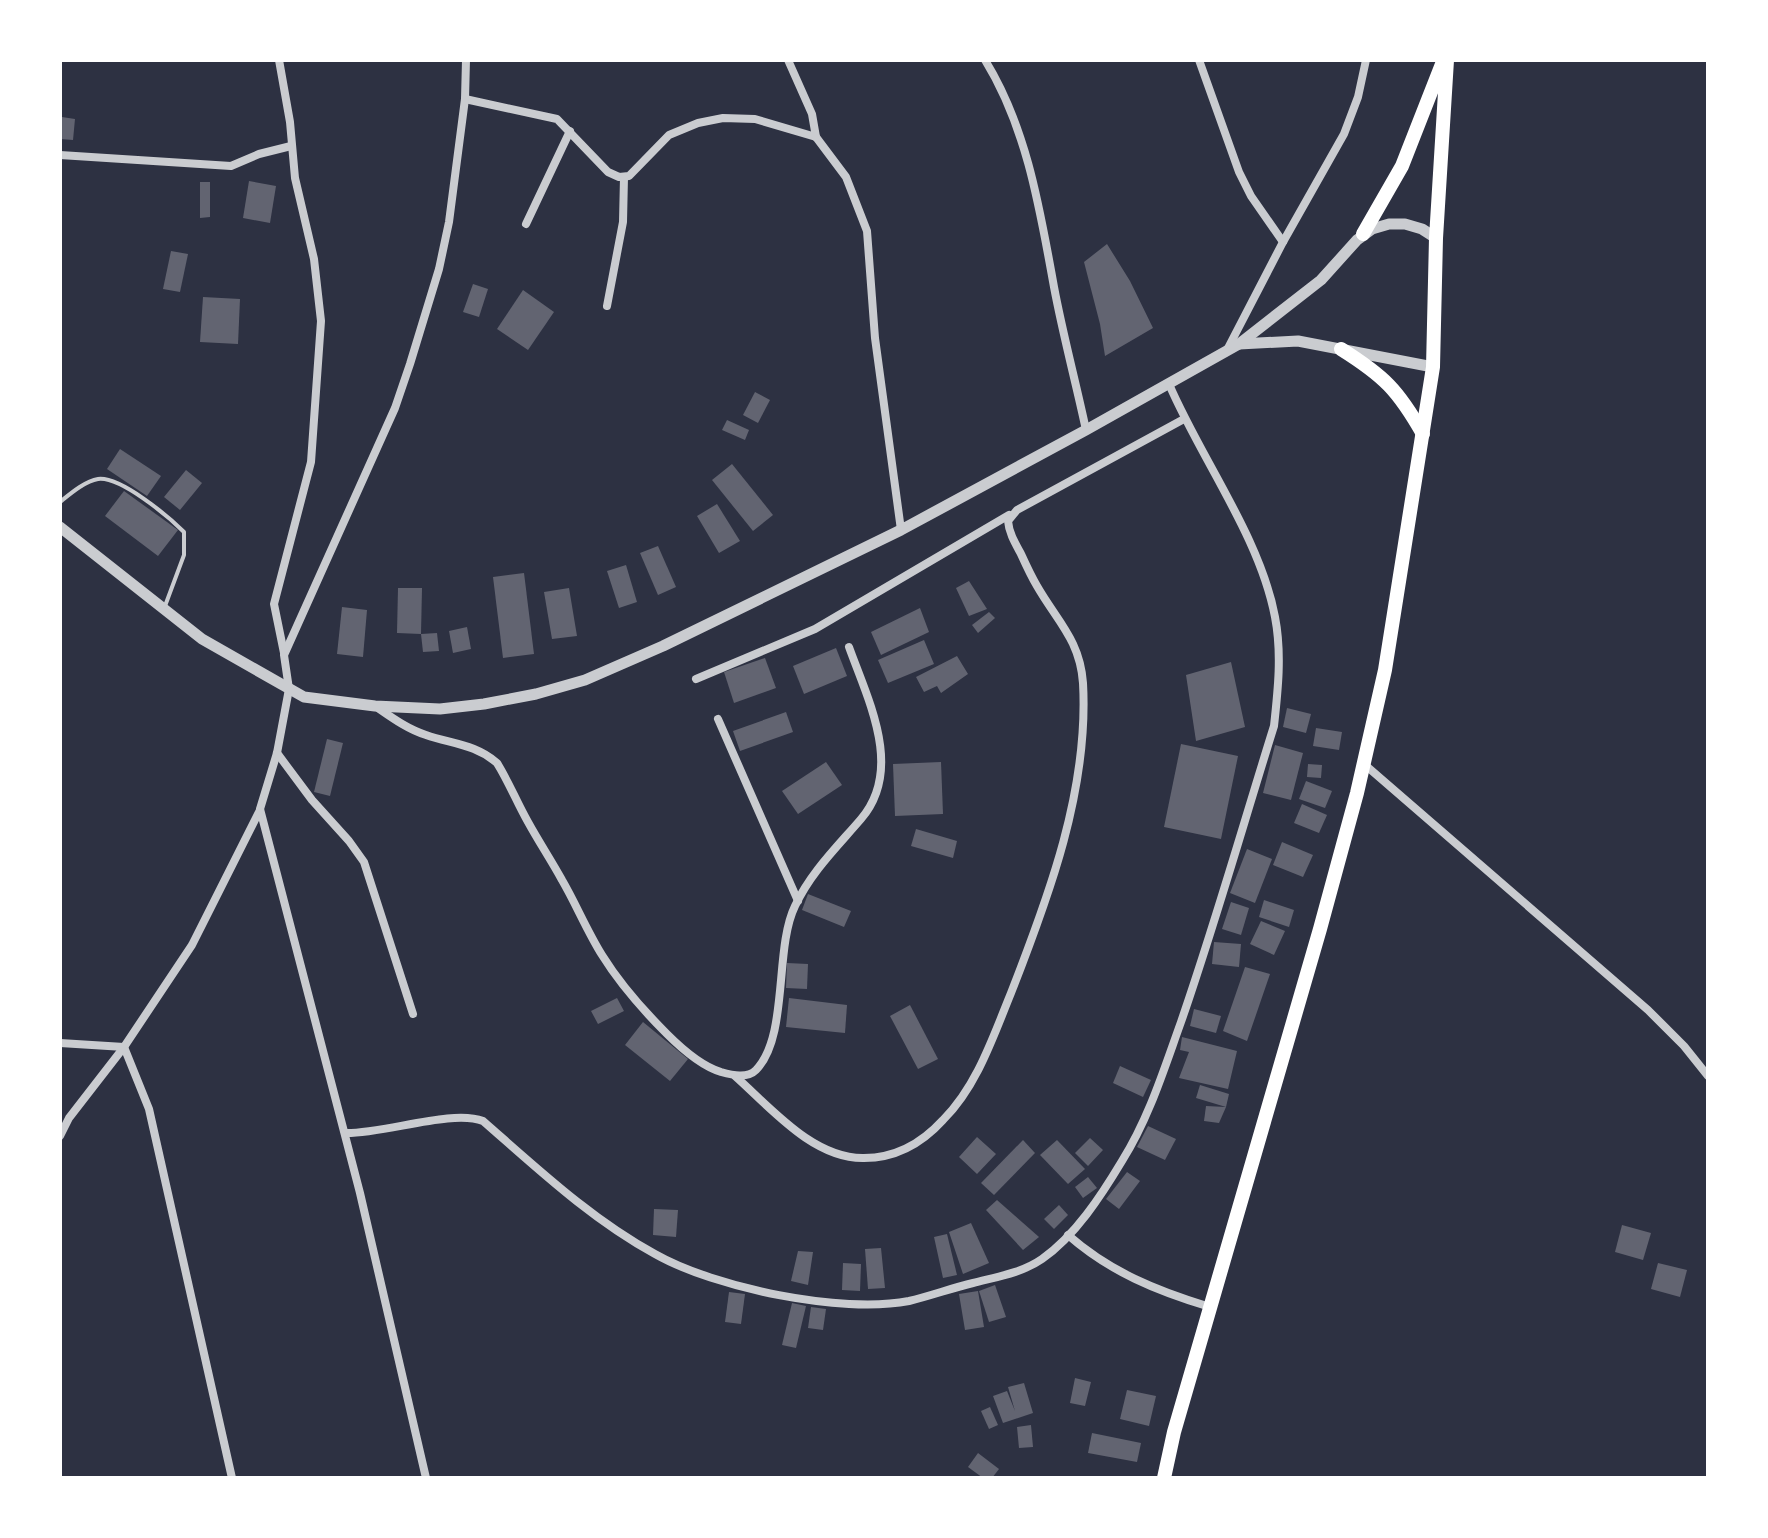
<svg xmlns="http://www.w3.org/2000/svg" width="1768" height="1538" font-family="'Sofia Sans Condensed',sans-serif">
<rect width="100%" height="100%" fill="#2d3142"/>
<g fill="#626471">
<polygon points="62,117 75,119 73,140 60,139"/>
<polygon points="249,181 276,186 270,223 243,218"/>
<polygon points="200,182 210,182 210,217 200,218"/>
<polygon points="1107,244 1130,281 1153,328 1105,356 1100,324 1084,262"/>
<polygon points="171,251 188,254 180,292 163,289"/>
<polygon points="473,284 488,289 479,317 463,312"/>
<polygon points="523,290 554,312 528,350 497,329"/>
<polygon points="203,297 240,299 238,344 200,342"/>
<polygon points="755,392 770,400 758,423 743,415"/>
<polygon points="727,420 749,430 745,440 722,430"/>
<polygon points="120,449 161,476 147,496 107,469"/>
<polygon points="732,464 773,515 753,531 712,480"/>
<polygon points="186,470 202,483 180,510 164,497"/>
<polygon points="124,491 178,530 158,556 105,516"/>
<polygon points="717,504 740,541 719,553 697,516"/>
<polygon points="658,546 676,587 658,595 640,553"/>
<polygon points="626,565 637,602 619,608 607,571"/>
<polygon points="524,573 534,654 503,658 493,577"/>
<polygon points="969,581 987,609 969,616 956,588"/>
<polygon points="398,588 422,588 421,634 397,633"/>
<polygon points="569,588 577,636 552,639 544,592"/>
<polygon points="342,607 367,610 363,657 337,654"/>
<polygon points="920,608 929,632 881,655 871,632"/>
<polygon points="989,612 995,618 978,633 972,625"/>
<polygon points="467,627 471,649 453,653 449,631"/>
<polygon points="437,633 439,651 423,652 421,634"/>
<polygon points="924,640 934,664 888,683 878,660"/>
<polygon points="836,648 847,676 804,694 793,666"/>
<polygon points="957,656 968,674 941,693 937,686 924,692 916,677"/>
<polygon points="765,658 776,688 734,703 724,672"/>
<polygon points="1231,662 1245,727 1196,741 1186,675"/>
<polygon points="1287,708 1311,714 1306,733 1283,727"/>
<polygon points="786,712 793,732 740,751 733,731"/>
<polygon points="1316,728 1342,732 1339,750 1313,746"/>
<polygon points="327,739 343,743 330,796 314,792"/>
<polygon points="1181,744 1238,756 1221,839 1164,827"/>
<polygon points="1275,745 1303,753 1291,800 1263,793"/>
<polygon points="826,762 842,785 798,814 782,791"/>
<polygon points="941,762 943,814 895,816 893,764"/>
<polygon points="1308,764 1322,765 1321,778 1307,777"/>
<polygon points="1306,781 1332,791 1325,808 1299,799"/>
<polygon points="1302,804 1327,815 1319,833 1294,823"/>
<polygon points="916,829 957,841 953,858 911,846"/>
<polygon points="1282,842 1313,855 1303,877 1273,865"/>
<polygon points="1247,849 1272,859 1255,903 1230,893"/>
<polygon points="808,894 851,911 844,927 802,910"/>
<polygon points="1264,900 1294,910 1289,927 1259,917"/>
<polygon points="1231,902 1249,908 1241,935 1222,929"/>
<polygon points="1261,921 1285,931 1274,955 1250,944"/>
<polygon points="1214,942 1241,944 1239,967 1212,964"/>
<polygon points="787,963 808,964 807,989 786,988"/>
<polygon points="1245,967 1270,974 1247,1041 1223,1031"/>
<polygon points="617,998 624,1011 598,1024 591,1011"/>
<polygon points="789,998 847,1005 845,1033 786,1027"/>
<polygon points="910,1005 938,1059 918,1069 890,1016"/>
<polygon points="1194,1009 1221,1016 1216,1033 1190,1026"/>
<polygon points="643,1022 688,1059 670,1081 625,1045"/>
<polygon points="1182,1037 1237,1051 1228,1089 1179,1078 1189,1052 1180,1050"/>
<polygon points="1120,1066 1151,1080 1143,1097 1113,1083"/>
<polygon points="1200,1085 1229,1094 1226,1107 1196,1098"/>
<polygon points="1206,1106 1226,1107 1219,1123 1204,1121"/>
<polygon points="1148,1126 1176,1139 1165,1160 1137,1147"/>
<polygon points="977,1137 996,1154 977,1174 959,1157"/>
<polygon points="1090,1138 1103,1150 1088,1166 1075,1153"/>
<polygon points="1023,1140 1035,1153 994,1195 981,1183"/>
<polygon points="1057,1140 1085,1169 1068,1184 1040,1155"/>
<polygon points="1127,1172 1140,1181 1119,1209 1106,1199"/>
<polygon points="1088,1177 1097,1188 1083,1198 1075,1187"/>
<polygon points="997,1200 1039,1237 1023,1250 986,1210"/>
<polygon points="1059,1205 1068,1215 1054,1229 1044,1219"/>
<polygon points="654,1209 678,1210 676,1237 653,1235"/>
<polygon points="971,1223 989,1263 963,1274 949,1232"/>
<polygon points="1622,1225 1651,1233 1643,1260 1615,1252"/>
<polygon points="947,1234 957,1275 943,1278 934,1237"/>
<polygon points="881,1248 885,1288 868,1289 865,1249"/>
<polygon points="798,1251 813,1252 808,1285 791,1281"/>
<polygon points="843,1263 861,1264 860,1291 842,1290"/>
<polygon points="1658,1263 1687,1270 1680,1297 1651,1289"/>
<polygon points="995,1285 1006,1317 989,1322 979,1291"/>
<polygon points="978,1291 984,1327 965,1330 959,1294"/>
<polygon points="729,1292 745,1294 741,1324 725,1322"/>
<polygon points="792,1303 806,1306 796,1348 782,1345"/>
<polygon points="811,1307 826,1309 823,1330 808,1328"/>
<polygon points="1075,1378 1091,1382 1085,1406 1070,1403"/>
<polygon points="1024,1383 1033,1413 1003,1423 993,1396 1007,1391 1015,1411 1008,1387"/>
<polygon points="1127,1390 1156,1396 1149,1426 1120,1419"/>
<polygon points="990,1407 998,1425 989,1429 981,1411"/>
<polygon points="1031,1425 1033,1447 1019,1448 1017,1427"/>
<polygon points="1092,1433 1141,1443 1137,1462 1088,1453"/>
<polygon points="978,1453 999,1469 992,1478 983,1478 968,1467"/>
</g>
<g fill="none" stroke-linecap="round" stroke-linejoin="round">
<path stroke="#caccd0" stroke-width="4" d="M60,502C70,494 85,481 98,479C120,476 168,516 184,532V555L165,606"/>
<g stroke="#caccd0" stroke-width="8">
<polyline points="279,60 290,122 295,178 314,259 321,321 311,462 274,604 284,653"/>
<polyline points="788,60 812,114 816,137"/>
<path d="M985,60C1027,128 1040,210 1054,287C1063,335 1076,383 1086,430"/>
<polyline points="1199,60 1239,172 1251,196 1283,242"/>
<polyline points="465,99 557,119 608,172 619,177 629,176 669,135 698,123 723,118 755,119 816,137 846,177 867,231 875,338 901,530"/>
<polyline points="60,155 231,166 259,154 291,146"/>
<polyline points="526,224 570,131"/>
<polyline points="607,306 623,222 624,177"/>
<polyline points="1227,350 1283,242 1344,134 1358,97 1366,60"/>
<polyline points="696,679 815,629 1009,515"/>
<path d="M375,706C391,717 407,729 426,735C452,744 475,744 497,763C509,782 517,803 528,822C539,842 551,860 562,880C576,904 587,931 602,955C620,984 643,1010 667,1034C682,1049 701,1066 721,1072C732,1075 747,1079 756,1070C789,1036 774,949 795,906C811,872 837,847 861,819C904,769 868,700 849,647"/>
<polyline points="718,719 798,901"/>
<polyline points="277,753 312,800 349,841 364,862 413,1014"/>
<polyline points="1364,764 1648,1010 1684,1046 1708,1076"/>
<polyline points="60,1043 124,1047 149,1109 232,1478"/>
<path d="M735,1076C770,1107 813,1159 864,1158C896,1158 922,1143 943,1120C977,1086 993,1037 1011,993C1049,896 1089,789 1083,683C1080,640 1057,621 1037,586C1031,576 1026,565 1021,554C1015,543 1009,533 1008,521L1017,510L1184,419"/>
<path d="M345,1133C384,1134 452,1109 483,1121C538,1169 591,1219 655,1254C715,1288 841,1314 909,1301C930,1296 952,1288 973,1283C996,1277 1022,1273 1042,1259C1075,1236 1101,1196 1122,1161C1149,1118 1164,1069 1181,1022C1215,924 1243,825 1274,726C1278,690 1282,653 1275,617C1260,537 1201,459 1169,384"/>
<polyline points="60,1136 69,1118 124,1047 192,945 260,810"/>
<path d="M1068,1235C1110,1272 1157,1291 1210,1307"/>
<polyline points="426,1478 360,1193 260,809 277,753 289,689 284,655 395,408 410,364 439,269 449,222 465,99 466,60"/>
</g>
<g stroke="#caccd0" stroke-width="11">
<polyline points="1239,344 1298,341 1433,367"/>
<polyline points="60,527 202,639 304,697 375,706 440,709 484,704 536,694 585,680 663,646 901,530 1086,430 1239,344 1321,280 1357,240 1372,229 1389,224 1405,224 1422,229 1436,238"/>
</g>
<g stroke="#fff" stroke-width="14">
<polyline points="1363,234 1402,166 1442,64"/>
<path d="M1341,349C1384,376 1398,390 1423,434"/>
<polyline points="1164,1478 1174,1432 1320,929 1357,793 1385,670 1433,367 1436,238 1447,60"/>
</g>
</g>
<rect width="1768" height="1538" fill="none" stroke="#ffffff" stroke-width="124"/>
</svg>
